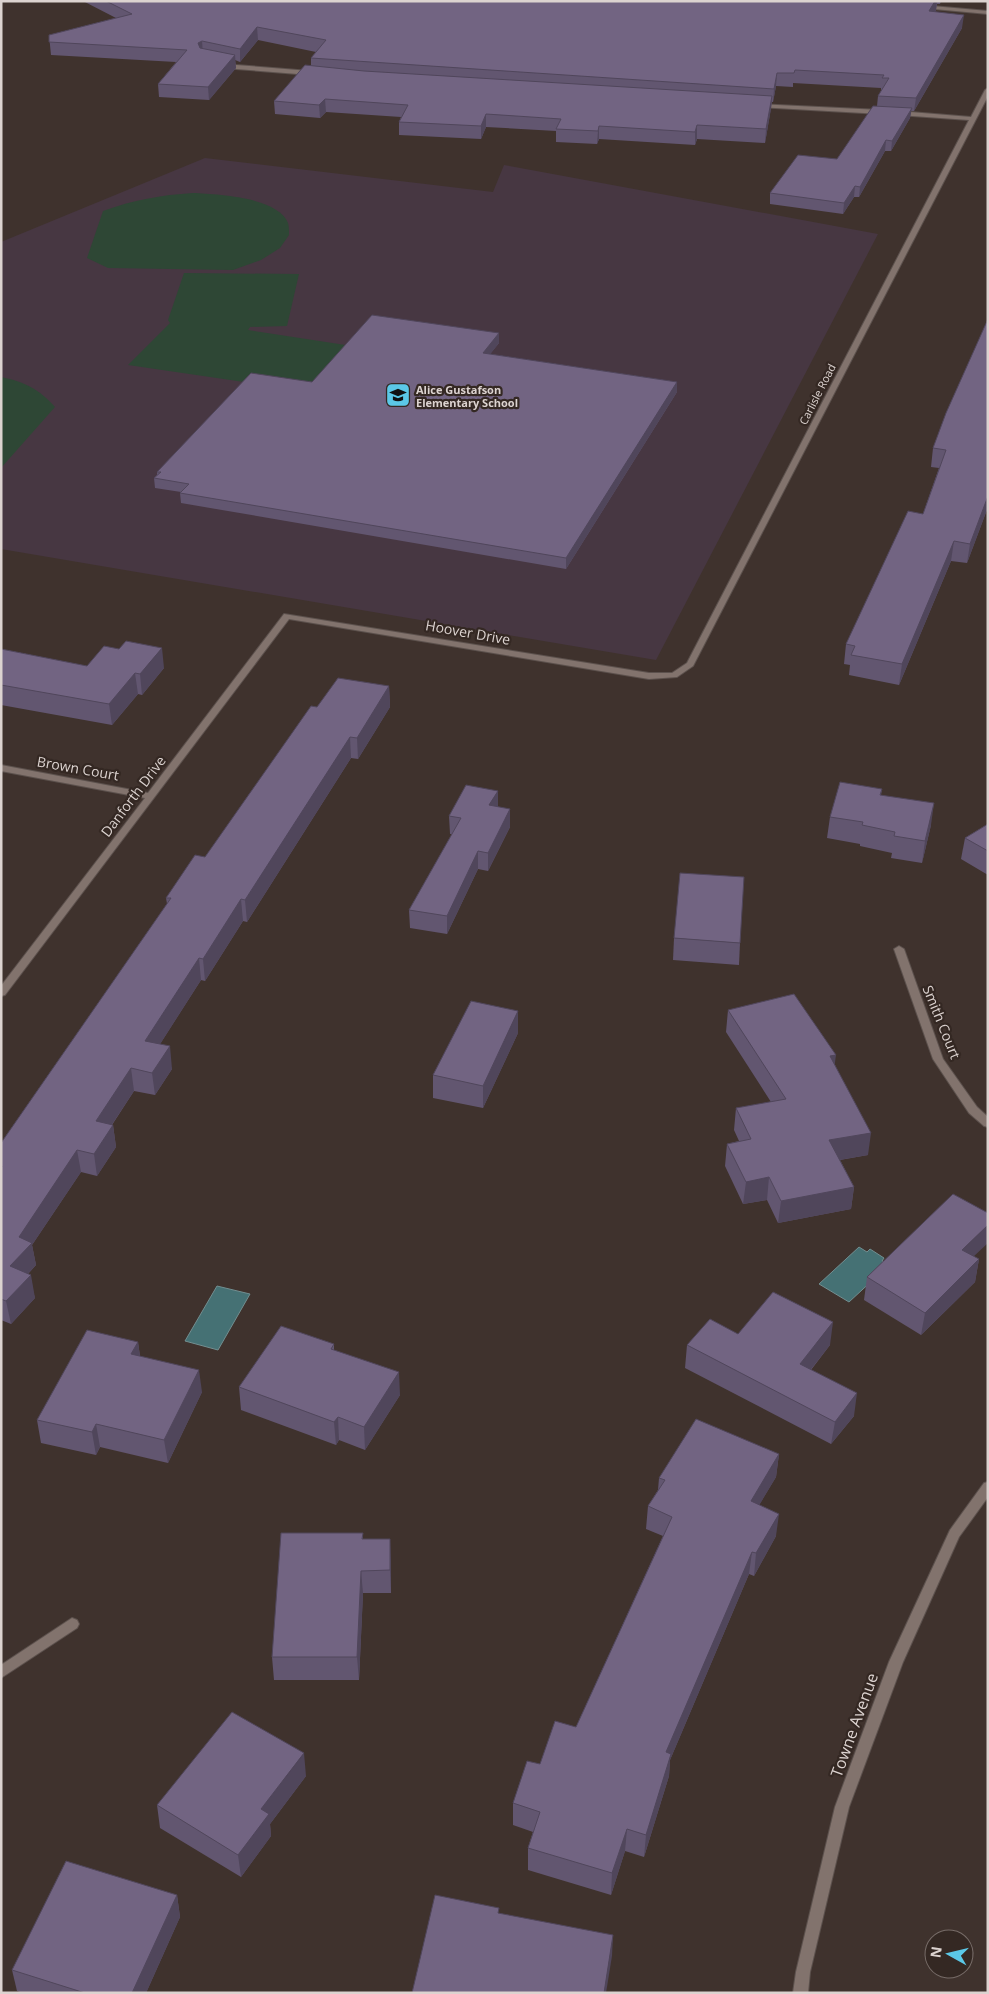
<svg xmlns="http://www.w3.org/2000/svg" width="989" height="1994" font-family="'Open Sans',sans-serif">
<rect width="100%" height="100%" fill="#3f322d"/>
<polygon fill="#473742" points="205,158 493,192 504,165 878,234 656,660 1,549 1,242"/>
<g fill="#2e4735">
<path d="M193,193C216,194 278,197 288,223C289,226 289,231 289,235L280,248L261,260L233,270L108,268L87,258L103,211C133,200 161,195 193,193Z"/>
<polygon points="184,273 299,274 287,326 250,327 248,330 352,346 313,392 128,365 170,323 168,320"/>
<path d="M1,377C25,382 39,389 55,407L1,468Z"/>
</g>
<g fill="#457174" stroke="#728e90">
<polygon points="859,1247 867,1252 870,1249 884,1258 882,1261 889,1265 849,1302 819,1284"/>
<polygon points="217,1286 250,1294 218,1350 185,1341"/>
</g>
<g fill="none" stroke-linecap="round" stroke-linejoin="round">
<defs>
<g id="minor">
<polygon points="921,5 988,11 988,14 923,8"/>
<polygon points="223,62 236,65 310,71 313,73 310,75 236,69 221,65 221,63"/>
<polygon points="988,88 988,96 693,666 677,677 649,679 289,619 5,995 1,996 1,986 145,798 1,771 1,765 148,793 284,614 649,673 672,673 687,663 969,120 898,115 895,113 898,111 971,117 985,90"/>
<polygon points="756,104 881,110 884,112 881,114 758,107 755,105"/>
<polygon points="899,946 904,949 943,1059 977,1107 988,1117 988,1127 984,1126 969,1113 933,1059 894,949"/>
<polygon points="988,1482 988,1497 959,1537 903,1662 849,1807 810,1972 808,1993 793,1993 796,1972 835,1807 889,1662 950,1530 984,1483"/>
<polygon points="72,1618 77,1620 79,1624 77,1628 1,1678 1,1665"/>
</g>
</defs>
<use href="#minor" stroke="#5c514d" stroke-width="2"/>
<use href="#minor" fill="#82736d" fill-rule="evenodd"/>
</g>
<g fill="#625670">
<polygon points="83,1 941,1 940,4 937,4 936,10 935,12 962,28 914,111 911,111 910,118 891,151 885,151 859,197 854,197 843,214 770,204 770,193 837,159 877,106 878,96 881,91 881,88 793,83 793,87 776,86 773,102 772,102 765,143 697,139 695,145 599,139 597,144 556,142 556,131 486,127 481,139 399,135 399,122 401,117 326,112 320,118 275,114 274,101 311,65 311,58 316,52 258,40 240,62 235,60 236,68 209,100 159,97 158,84 176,62 51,55 49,35 116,18"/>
<polygon points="988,319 988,507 967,563 951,561 899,685 849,675 850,665 844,664 846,644 923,514 939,468 931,467 933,448"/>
<polygon points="499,333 499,343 490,354 677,382 677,392 566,569 181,503 180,493 181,492 155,488 154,478 157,475 157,472 312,382"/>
<polygon points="1,649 87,666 164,668 142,695 138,694 112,725 1,705"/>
<polygon points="389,686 390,707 358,759 351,758 247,922 243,921 205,981 201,980 160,1044 172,1069 155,1095 134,1091 112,1125 113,1125 116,1147 97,1176 81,1172 32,1245 36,1265 28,1274 35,1298 11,1324 1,1320 1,1143 167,904 166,898 205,857 317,707"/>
<polygon points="882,789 881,795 931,825 922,863 891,858 892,853 860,846 860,844 827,838 830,817"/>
<polygon points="498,807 510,827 488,871 478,869 447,934 410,928 409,910 452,834 450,834 449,816"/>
<polygon points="988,824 988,875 961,859 965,838"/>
<polygon points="674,938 740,943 739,965 673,960"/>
<polygon points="728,1010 835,1065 868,1155 840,1160 854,1187 851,1209 778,1223 767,1200 743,1204 725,1166 727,1144 739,1141 734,1130 736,1108 771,1102 726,1032"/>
<polygon points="518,1033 483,1108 433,1098 433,1075"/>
<polygon points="979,1259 975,1282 921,1335 864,1300 867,1277"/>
<polygon points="738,1334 830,1345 811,1370 854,1416 831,1444 685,1368 687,1345"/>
<polygon points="138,1342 140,1356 202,1392 168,1463 100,1447 96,1455 41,1443 37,1420"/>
<polygon points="334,1344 334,1350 400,1395 365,1450 339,1440 336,1445 241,1410 239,1387"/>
<polygon points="779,1454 776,1477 759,1505 776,1536 754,1576 749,1574 670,1760 669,1776 644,1857 625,1851 611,1895 528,1870 528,1848 533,1832 513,1825 513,1803 540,1764 576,1727 663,1536 646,1529 648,1506 658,1490 659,1478"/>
<polygon points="363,1533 363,1539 391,1561 391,1593 363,1593 359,1680 274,1680 272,1657"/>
<polygon points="306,1776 270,1824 271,1836 241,1877 160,1828 157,1805"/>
<polygon points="177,1895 180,1917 146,1993 23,1993 17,1991 12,1970"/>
</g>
<g fill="#50465b">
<polygon points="935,1 937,1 936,10 928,24 929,11"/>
<polygon points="964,15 962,28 914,111 916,98"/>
<polygon points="257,27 258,40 240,62 240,49"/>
<polygon points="202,41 203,54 199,56 198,43"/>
<polygon points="235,55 236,68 209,100 208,87"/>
<polygon points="777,73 776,86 773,102 774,89"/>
<polygon points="772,96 771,109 765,143 766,129"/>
<polygon points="325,99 326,112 320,118 319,105"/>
<polygon points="912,108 910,118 891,151 892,141"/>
<polygon points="486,114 486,127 481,139 481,126"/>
<polygon points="697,125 697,139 695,145 695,132"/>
<polygon points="599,126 599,139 597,144 598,131"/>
<polygon points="886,140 885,151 859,197 860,187"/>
<polygon points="855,186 854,197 843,214 844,203"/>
<polygon points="499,333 499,343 483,363 483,353"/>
<polygon points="677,382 677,392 566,569 566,558"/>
<polygon points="988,496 988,507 967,563 970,544"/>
<polygon points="954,541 951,561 899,685 902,664"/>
<polygon points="162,648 164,668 142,695 140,674"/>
<polygon points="135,673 138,694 112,725 109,704"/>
<polygon points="389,686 390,707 358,759 357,738"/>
<polygon points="350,737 351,758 247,922 245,900"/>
<polygon points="498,791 498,809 489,805"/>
<polygon points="934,803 931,825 922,863 925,841"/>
<polygon points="510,809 510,827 488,871 488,853"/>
<polygon points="478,851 478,869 447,934 447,916"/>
<polygon points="241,899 243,921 205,981 203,959"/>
<polygon points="199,958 201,980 148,1063 145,1041"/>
<polygon points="518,1011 518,1033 483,1108 483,1086"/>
<polygon points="170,1046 172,1069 155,1095 152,1073"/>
<polygon points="836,1055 833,1077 830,1056"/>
<polygon points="131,1068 134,1091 99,1144 96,1121"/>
<polygon points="113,1125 116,1147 97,1176 94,1154"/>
<polygon points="871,1133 868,1155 827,1162 829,1140"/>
<polygon points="77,1150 81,1172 32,1245 36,1265 14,1289 10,1266 19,1237"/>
<polygon points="769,1177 767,1200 743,1204 746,1182"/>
<polygon points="854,1187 851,1209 778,1223 781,1201"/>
<polygon points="988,1225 988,1243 957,1272 962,1250"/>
<polygon points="979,1259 975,1282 921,1335 925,1313"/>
<polygon points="31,1275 35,1298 11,1324 6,1301"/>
<polygon points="833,1322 830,1345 797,1387 800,1364"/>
<polygon points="138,1342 141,1364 131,1354"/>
<polygon points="199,1370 202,1392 168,1463 164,1440"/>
<polygon points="399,1372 400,1395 365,1450 364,1427"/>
<polygon points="857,1393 854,1416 831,1444 835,1422"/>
<polygon points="338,1417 339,1440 336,1445 334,1422"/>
<polygon points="96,1424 100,1447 96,1455 92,1432"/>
<polygon points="779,1454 776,1477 748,1524 751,1501"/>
<polygon points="779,1514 776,1536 754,1576 756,1553"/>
<polygon points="390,1539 391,1561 391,1593 390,1570"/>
<polygon points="752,1552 749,1574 670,1760 669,1776 644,1857 646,1835 666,1752"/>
<polygon points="361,1571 363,1593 359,1680 357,1657"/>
<polygon points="304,1753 306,1776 270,1824 271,1836 241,1877 238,1855 261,1809"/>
<polygon points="627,1829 625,1851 611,1895 612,1873"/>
<polygon points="177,1895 180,1917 146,1993 132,1993"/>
<polygon points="613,1935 612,1956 606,1993 604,1993"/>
</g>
<g fill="#726482" stroke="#50465b">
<polygon points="106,1 935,1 929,11 964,15 916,98 878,96 889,78 882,78 884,75 795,70 794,73 777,73 774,89 311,58 326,40 257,27 240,49 202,41 198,43 200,48 235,55 208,87 158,84 187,50 49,42 49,35 132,14"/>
<polygon points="305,65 364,71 772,96 766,129 697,125 695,132 599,126 598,131 556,129 561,119 486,114 481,126 399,122 408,105 325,99 319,105 274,101"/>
<polygon points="873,106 912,108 892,141 886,140 860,187 855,186 844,203 770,193 798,155 837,159"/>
<polygon points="372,315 499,333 483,353 677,382 566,558 180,493 189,484 154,478 161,472 157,472 251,373 312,382"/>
<polygon points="988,319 988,496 970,544 954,541 902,664 851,655 855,646 846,644 908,511 923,514 946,450 933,448 946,413"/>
<polygon points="126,641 162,648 140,674 135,673 109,704 1,685 1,649 87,666 104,646 119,649"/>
<polygon points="338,678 389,686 357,738 350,737 245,900 241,899 203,959 199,958 145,1041 170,1046 152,1073 131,1068 96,1121 113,1125 94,1154 77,1150 19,1237 32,1243 10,1266 31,1275 6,1301 1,1299 1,1168 2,1166 1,1166 1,1143 171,898 166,898 195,855 205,857 311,706 317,707"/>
<polygon points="840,782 882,789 880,795 934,803 925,841 894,836 895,832 862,825 863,822 830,817"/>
<polygon points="466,785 498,791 489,805 510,809 488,853 478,851 447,916 409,910 461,818 449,816"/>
<polygon points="988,824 988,851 965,838"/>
<polygon points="680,873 744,877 740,943 674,938"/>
<polygon points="794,994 836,1055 830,1056 871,1133 829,1140 854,1187 781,1201 769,1177 746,1182 727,1144 751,1139 736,1108 786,1099 728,1010"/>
<polygon points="471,1001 518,1011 483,1086 433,1075"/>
<polygon points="953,1194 988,1213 988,1225 962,1250 979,1259 925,1313 867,1277"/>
<polygon points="773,1292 833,1322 800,1364 857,1393 835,1422 687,1345 710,1319 738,1334"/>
<polygon points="281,1326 334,1344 331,1349 399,1372 364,1427 338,1417 334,1422 239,1387"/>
<polygon points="87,1330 138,1342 131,1354 199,1370 164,1440 96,1424 92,1432 37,1420"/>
<polygon points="696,1419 779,1454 751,1501 779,1514 756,1553 752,1552 666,1752 671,1754 646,1835 627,1829 612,1873 528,1848 540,1812 513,1803 527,1761 540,1764 555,1721 576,1727 672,1517 648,1506 665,1480 659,1478"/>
<polygon points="281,1533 363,1533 362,1539 390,1539 390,1570 361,1571 357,1657 272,1657"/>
<polygon points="232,1712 304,1753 261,1809 269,1814 238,1855 157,1805"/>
<polygon points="66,1861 177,1895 132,1993 85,1993 12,1970"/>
<polygon points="435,1895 499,1908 498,1913 613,1935 604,1993 412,1993"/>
</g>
<defs>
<symbol id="school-square" viewBox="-11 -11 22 22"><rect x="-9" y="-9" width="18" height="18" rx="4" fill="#5bc8e7" stroke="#342823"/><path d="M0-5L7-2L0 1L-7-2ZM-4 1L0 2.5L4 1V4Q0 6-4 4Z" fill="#111"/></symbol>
</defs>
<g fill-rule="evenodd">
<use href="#school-square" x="384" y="381" width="28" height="28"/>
</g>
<g text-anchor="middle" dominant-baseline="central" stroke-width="4.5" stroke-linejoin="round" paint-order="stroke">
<g font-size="11" font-weight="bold" fill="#dcd3d0" stroke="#342823" text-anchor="start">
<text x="416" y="389">Alice Gustafson<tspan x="416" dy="13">Elementary School</tspan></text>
</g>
<g font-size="11" fill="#dcd3d0" stroke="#342823">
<text transform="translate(817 394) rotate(-63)">Carlisle Road</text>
</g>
<g font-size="14" fill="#dcd3d0" stroke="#342823">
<text transform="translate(468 632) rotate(10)">Hoover Drive</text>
<text transform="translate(78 768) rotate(10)">Brown Court</text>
<text transform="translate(133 796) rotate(-53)">Danforth Drive</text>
<text transform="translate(942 1022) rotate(68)">Smith Court</text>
</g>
<g font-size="16" fill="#dcd3d0" stroke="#342823">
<text transform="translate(854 1725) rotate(-70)">Towne Avenue</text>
</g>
</g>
<rect width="989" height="1994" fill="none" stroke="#dcd3d0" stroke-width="5"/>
<g transform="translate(949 1954) rotate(278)"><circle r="24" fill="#342823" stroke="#776c68"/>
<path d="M0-4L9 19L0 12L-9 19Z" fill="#5bc8e7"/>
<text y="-8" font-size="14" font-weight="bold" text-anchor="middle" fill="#dcd3d0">N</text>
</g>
</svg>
